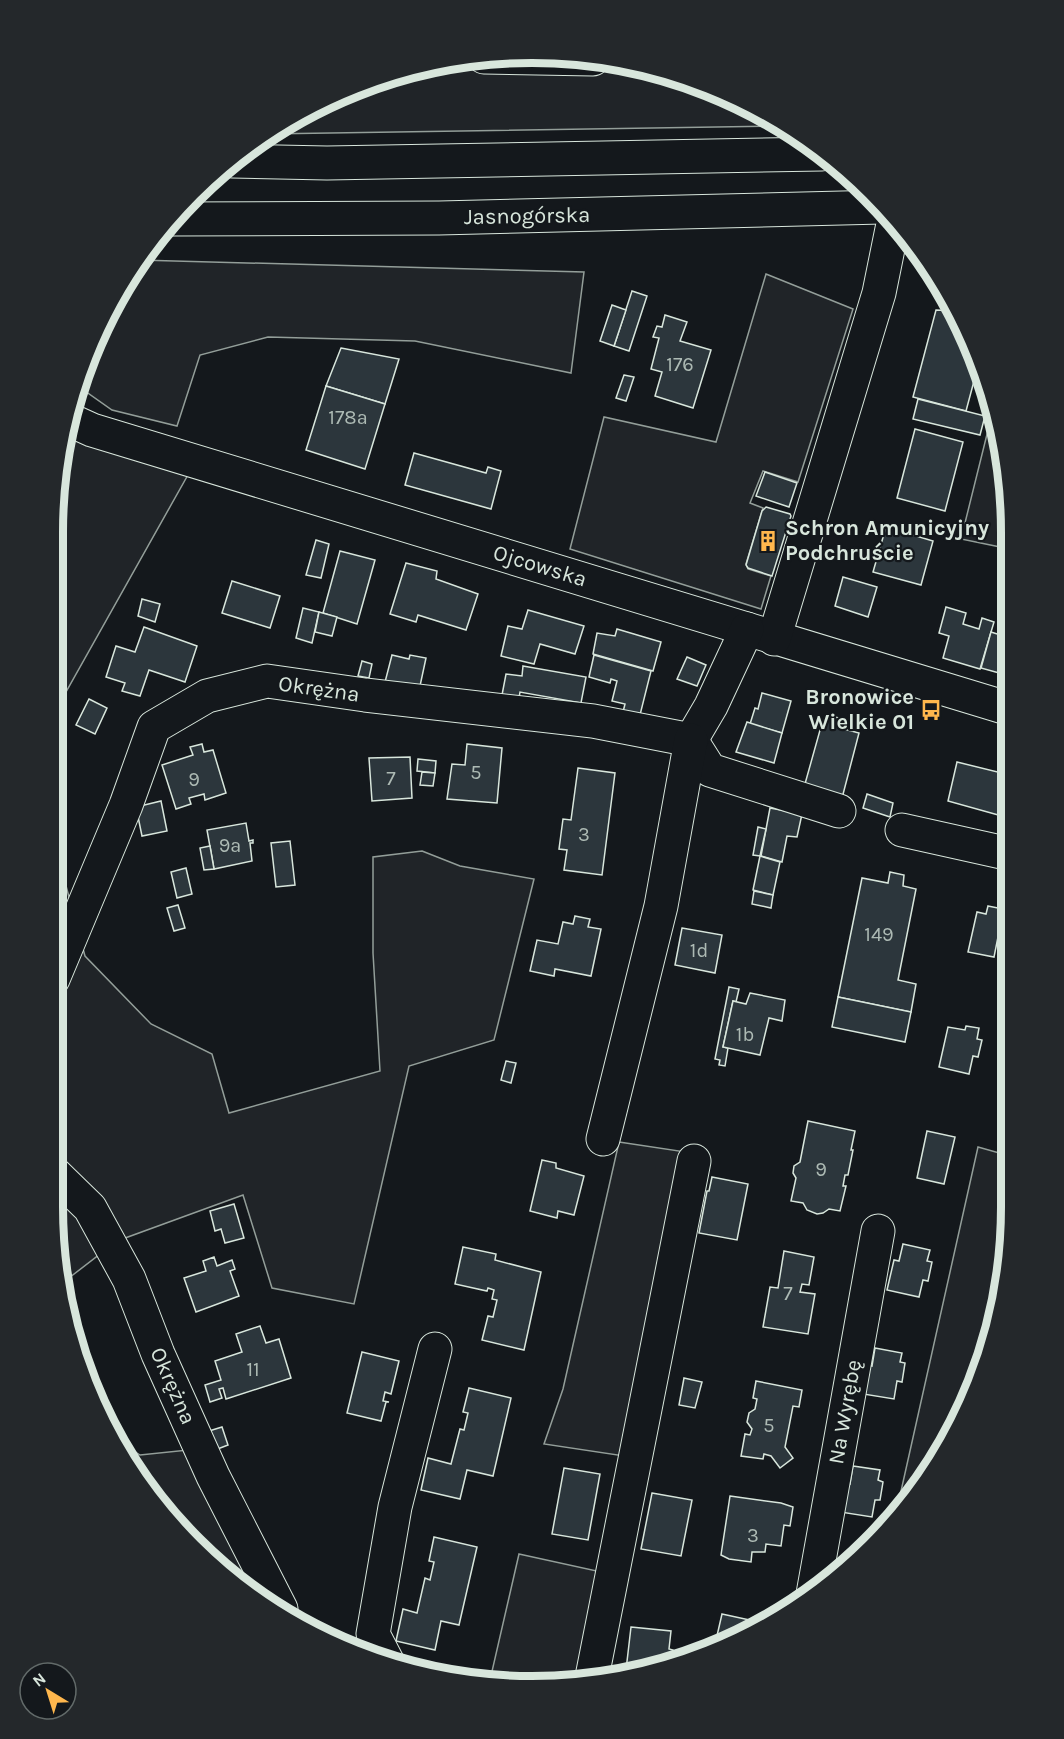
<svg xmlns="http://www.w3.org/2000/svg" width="1064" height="1739" font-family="Karla,sans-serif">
<rect width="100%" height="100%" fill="#14181c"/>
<g fill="#202428" stroke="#939e99" stroke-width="1.5">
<polygon points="419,68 652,70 716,89 785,126 265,134 349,89"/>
<polygon points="138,260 584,272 571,373 415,341 268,337 200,355 177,426 112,410 78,386 77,381"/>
<polygon points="766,274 853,309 798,482 763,471 750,503 763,508 746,564 748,569 771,576 761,609 570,549 604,417 716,442"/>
<polygon points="994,406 1010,500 1010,549 961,539"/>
<polygon points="66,437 189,473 53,715 54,500"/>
<polygon points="422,851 460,866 534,879 494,1040 409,1066 354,1304 272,1288 243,1195 117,1241 65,1281 53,1207 53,883 66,886 85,956 151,1024 212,1054 229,1113 380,1071 373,953 373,857"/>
<polygon points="619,1142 686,1152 624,1456 544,1444 563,1389"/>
<polygon points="978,1147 1010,1156 1010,1239 986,1361 930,1474 897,1509"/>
<polygon points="122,1443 140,1455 188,1450 260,1598 240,1588 151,1499"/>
<polygon points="519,1554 606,1573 585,1678 532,1686 490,1680"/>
</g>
<g fill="#2c363c" stroke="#d8e6dc" stroke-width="1.5">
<polygon points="632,291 647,296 629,351 614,346"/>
<polygon points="612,305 626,310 614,346 600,341"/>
<polygon points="936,310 955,311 978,366 966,411 913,397"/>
<polygon points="665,315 687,322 680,341 711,350 693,408 655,396 662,372 651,369 659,338 653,337 657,326 662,327"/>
<polygon points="341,348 399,359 385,404 326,386"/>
<polygon points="624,375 634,377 626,401 616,398"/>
<polygon points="326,386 385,404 365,469 306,450"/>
<polygon points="918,399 985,416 980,435 913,419"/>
<polygon points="915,429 963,442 945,511 897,498"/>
<polygon points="414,453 486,473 488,467 501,471 491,509 405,485"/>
<polygon points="765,472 797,483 789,507 756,496"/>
<polygon points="766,507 790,514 791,516 772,576 748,568 746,565 762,511"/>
<polygon points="886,527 933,541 921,585 873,572"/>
<polygon points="316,540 329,544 321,578 306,575"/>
<polygon points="340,551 375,560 357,624 323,613"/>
<polygon points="406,563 437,571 436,579 478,594 466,630 418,615 416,622 390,614"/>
<polygon points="843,577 877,587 868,617 835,606"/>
<polygon points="232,581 280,596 270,628 222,613"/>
<polygon points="142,599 160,604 155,622 138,616"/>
<polygon points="946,607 966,613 963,624 979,629 982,618 994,622 980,669 943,658 949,636 939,633"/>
<polygon points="303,608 319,612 312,643 296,638"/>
<polygon points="528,610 584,626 575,654 540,644 534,664 501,656 508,626 522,629"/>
<polygon points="319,612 337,617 332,636 315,632"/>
<polygon points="144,627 197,646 185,682 149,670 140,696 122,691 125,683 106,677 116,646 135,652"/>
<polygon points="617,629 661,642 653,671 593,654 597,633 615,636"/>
<polygon points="991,632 1010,638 1010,676 981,668"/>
<polygon points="392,655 409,659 410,655 426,658 420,686 385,682"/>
<polygon points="594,655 651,671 640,715 623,712 625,704 612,701 617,681 611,679 610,683 589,677"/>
<polygon points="687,657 706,665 697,686 677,679"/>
<polygon points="362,661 372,664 369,678 358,676"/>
<polygon points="523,666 586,677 581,703 520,692 519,698 502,695 506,674 522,676"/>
<polygon points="762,693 791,701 782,733 750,724 755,708 758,709"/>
<polygon points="89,699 107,708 95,734 76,725"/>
<polygon points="827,715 843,719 840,728 859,733 841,802 803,791 822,723 824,724"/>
<polygon points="747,722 782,733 774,763 736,752"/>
<polygon points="202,744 204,752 213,750 226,793 205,800 204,794 189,798 191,804 176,809 162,765 193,755 190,747"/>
<polygon points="467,744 502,748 497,803 447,799 452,764 465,765"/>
<polygon points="410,757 412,798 372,801 369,758"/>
<polygon points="418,759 436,761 435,773 417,771"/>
<polygon points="957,762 1010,775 1009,818 948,801"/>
<polygon points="578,768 615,773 602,875 564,870 567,850 559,849 563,819 571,820"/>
<polygon points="422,772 435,773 433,786 420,785"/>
<polygon points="867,794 893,803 890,817 863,808"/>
<polygon points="161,801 167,831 142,836 136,807"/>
<polygon points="770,808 802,814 797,837 787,836 782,862 761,856"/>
<polygon points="246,823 249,841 253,840 253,843 250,843 252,861 214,869 207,830"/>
<polygon points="758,827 766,829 760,856 753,855"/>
<polygon points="290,841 295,885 276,887 271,843"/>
<polygon points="210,846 214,869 204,870 200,848"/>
<polygon points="760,856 780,862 773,895 753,890"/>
<polygon points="186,868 192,894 177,898 171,872"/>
<polygon points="890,872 904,875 903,886 916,889 898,980 916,984 911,1012 838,997 862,878 888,883"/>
<polygon points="754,891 773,895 771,908 752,904"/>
<polygon points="178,905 185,928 174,931 167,908"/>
<polygon points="988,906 1008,910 1002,938 998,937 994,957 968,952 977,912 986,914"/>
<polygon points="575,916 590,919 588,927 601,929 591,976 555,969 554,976 530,971 537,940 558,944 563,922 573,924"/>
<polygon points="682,928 722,935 715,973 675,965"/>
<polygon points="729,987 739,989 736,1002 733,1001 723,1047 728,1048 725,1066 719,1065 720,1060 715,1059"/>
<polygon points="750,993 785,1000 782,1021 769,1018 760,1055 723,1047 733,1001 746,1004"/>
<polygon points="838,997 911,1012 905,1042 832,1027"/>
<polygon points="966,1026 979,1028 977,1039 982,1040 978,1057 973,1056 969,1074 939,1067 948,1027 965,1030"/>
<polygon points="506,1061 516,1063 511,1083 501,1080"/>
<polygon points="1009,1097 1010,1097 1010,1131 999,1127"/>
<polygon points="808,1121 855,1131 851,1150 853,1150 848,1175 845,1175 843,1186 846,1186 840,1211 829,1209 823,1213 817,1214 807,1210 803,1203 791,1201 796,1178 793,1173 794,1166 800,1162"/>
<polygon points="927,1131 955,1137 944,1184 917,1178"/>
<polygon points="542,1160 556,1163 556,1168 584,1176 574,1215 558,1211 557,1218 530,1211"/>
<polygon points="712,1177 748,1184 737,1240 699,1233 707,1191 709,1191"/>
<polygon points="234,1204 244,1238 225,1243 221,1229 215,1231 210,1211"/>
<polygon points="903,1244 930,1250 927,1261 932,1262 928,1281 923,1280 919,1297 887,1290 894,1260 899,1261"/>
<polygon points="463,1247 496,1254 495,1260 541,1272 524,1350 482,1340 488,1316 493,1317 497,1300 492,1299 494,1290 488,1288 487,1291 455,1284"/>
<polygon points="784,1251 814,1257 809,1285 802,1284 800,1292 815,1294 808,1334 763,1327 770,1287 778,1288"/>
<polygon points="214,1257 217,1266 232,1260 235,1269 230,1271 239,1296 196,1312 184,1278 206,1271 203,1261"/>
<polygon points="260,1326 266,1343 279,1339 291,1378 226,1399 223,1388 219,1389 222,1398 210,1402 205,1385 221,1380 215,1361 242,1352 236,1334"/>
<polygon points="875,1348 902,1353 900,1362 905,1363 902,1382 897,1381 894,1399 863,1394 867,1365 872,1366"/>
<polygon points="362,1352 399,1361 391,1394 385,1392 383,1401 389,1402 386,1402 381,1421 347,1413"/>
<polygon points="684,1378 702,1382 695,1408 679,1405"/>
<polygon points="756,1381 802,1390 799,1407 793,1406 785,1447 793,1458 780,1468 771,1456 764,1454 763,1459 741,1456 745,1434 750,1435 752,1429 747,1422 749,1413 755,1409 757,1399 753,1398"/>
<polygon points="469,1388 511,1398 493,1476 467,1470 460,1499 421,1490 428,1458 451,1464 460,1429 464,1430 468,1413 463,1412"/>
<polygon points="222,1427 228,1445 215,1450 209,1431"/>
<polygon points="853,1466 880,1470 878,1480 883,1482 880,1500 875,1500 872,1517 840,1512 845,1483 850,1484"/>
<polygon points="564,1468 600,1474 588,1540 552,1534"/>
<polygon points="652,1493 692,1500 681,1556 641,1549"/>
<polygon points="730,1496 781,1503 793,1507 790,1526 784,1525 781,1546 766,1544 765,1552 752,1552 751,1562 729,1559 721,1555"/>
<polygon points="434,1537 477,1547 459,1625 441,1621 435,1650 396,1641 403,1609 417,1613 425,1578 430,1580 434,1562 429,1561"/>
<polygon points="722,1614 759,1622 723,1641 716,1640"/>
<polygon points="631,1627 671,1631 669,1649 673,1650 672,1663 622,1672 622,1669 626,1670"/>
</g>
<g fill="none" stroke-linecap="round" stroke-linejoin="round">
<defs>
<g id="minor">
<polyline points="484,57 593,59"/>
<polyline points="70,420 92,430 1010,709"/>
<polyline points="774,639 879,293 894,219"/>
<polyline points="691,740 710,770 839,811"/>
<polyline points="902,830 1001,852 1010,847"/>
<polyline points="53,979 126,805 154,727 207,696 267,681 365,695 593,721 691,740 711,706 747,629"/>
<polyline points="603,1139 661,906 691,740"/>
<polyline points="53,1172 90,1208 129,1279 158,1354 213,1476 281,1609"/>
<polyline points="813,1594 878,1231"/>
<polyline points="388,1663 373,1634 395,1507 435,1349"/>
<polyline points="592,1677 694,1161"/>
</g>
<g id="major">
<polyline points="232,161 327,163 822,154"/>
<polyline points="171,219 439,218 882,207"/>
</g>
</defs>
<use href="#minor" stroke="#d8e6dc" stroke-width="35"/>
<use href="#major" stroke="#d8e6dc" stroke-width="35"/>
<use href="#minor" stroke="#14181c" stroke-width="33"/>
<use href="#major" stroke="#14181c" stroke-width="33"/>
</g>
<defs>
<symbol id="building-bare" viewBox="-9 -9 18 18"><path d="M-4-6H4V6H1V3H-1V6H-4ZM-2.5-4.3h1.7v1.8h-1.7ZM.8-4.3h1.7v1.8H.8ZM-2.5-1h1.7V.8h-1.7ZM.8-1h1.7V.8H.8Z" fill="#ffb74d" stroke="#14181c" stroke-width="2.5" paint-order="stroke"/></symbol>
<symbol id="bus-bare" viewBox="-9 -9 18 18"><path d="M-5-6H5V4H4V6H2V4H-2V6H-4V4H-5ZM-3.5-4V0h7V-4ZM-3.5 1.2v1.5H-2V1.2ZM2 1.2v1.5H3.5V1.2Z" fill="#ffb74d" stroke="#14181c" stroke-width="2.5" paint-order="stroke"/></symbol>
</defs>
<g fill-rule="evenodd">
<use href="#building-bare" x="753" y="526" width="30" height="30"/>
<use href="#bus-bare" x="916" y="695" width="30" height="30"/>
</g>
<g text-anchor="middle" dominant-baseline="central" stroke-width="4.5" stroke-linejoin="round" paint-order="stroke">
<g font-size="20" fill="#adbab4">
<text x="680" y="364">176</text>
<text x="348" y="417">178a</text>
<text x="476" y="772">5</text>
<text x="391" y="778">7</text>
<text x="194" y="779">9</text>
<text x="584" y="834">3</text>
<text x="230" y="845">9a</text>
<text x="879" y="934">149</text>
<text x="699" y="950">1d</text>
<text x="745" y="1034">1b</text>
<text x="821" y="1169">9</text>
<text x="788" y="1293">7</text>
<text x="253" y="1369">11</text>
<text x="769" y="1425">5</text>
<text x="753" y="1535">3</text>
</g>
<g font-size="22" fill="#d8e6dc" stroke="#14181c">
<text transform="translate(527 216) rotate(-1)">Jasnogórska</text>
<text transform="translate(540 566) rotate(17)">Ojcowska</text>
<text transform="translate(319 689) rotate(8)">Okrężna</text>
<text transform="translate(173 1386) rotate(66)">Okrężna</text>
<text transform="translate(845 1412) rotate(-80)">Na Wyrębę</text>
</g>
<g font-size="22" font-weight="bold" fill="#d8e6dc" stroke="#14181c" text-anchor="start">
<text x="785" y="528">Schron Amunicyjny<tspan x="785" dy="25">Podchruście</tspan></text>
<text x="914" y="697" text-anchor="end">Bronowice<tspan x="914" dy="25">Wielkie 01</tspan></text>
</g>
</g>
<path d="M0 0H1064V1739H0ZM532 63H532A469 469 0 0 1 1001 532V1207A469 469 0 0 1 532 1676H532A469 469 0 0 1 63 1207V532A469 469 0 0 1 532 63Z" fill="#24282b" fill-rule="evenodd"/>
<path fill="none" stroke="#d8e6dc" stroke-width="8" d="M532 63H532A469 469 0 0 1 1001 532V1207A469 469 0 0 1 532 1676H532A469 469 0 0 1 63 1207V532A469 469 0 0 1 532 63Z"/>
<g transform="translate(48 1691) rotate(322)"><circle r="28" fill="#14181c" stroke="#626a69" stroke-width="1.5"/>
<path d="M0-4.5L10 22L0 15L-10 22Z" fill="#ffb74d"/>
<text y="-9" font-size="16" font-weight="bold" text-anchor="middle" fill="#d8e6dc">N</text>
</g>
</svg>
